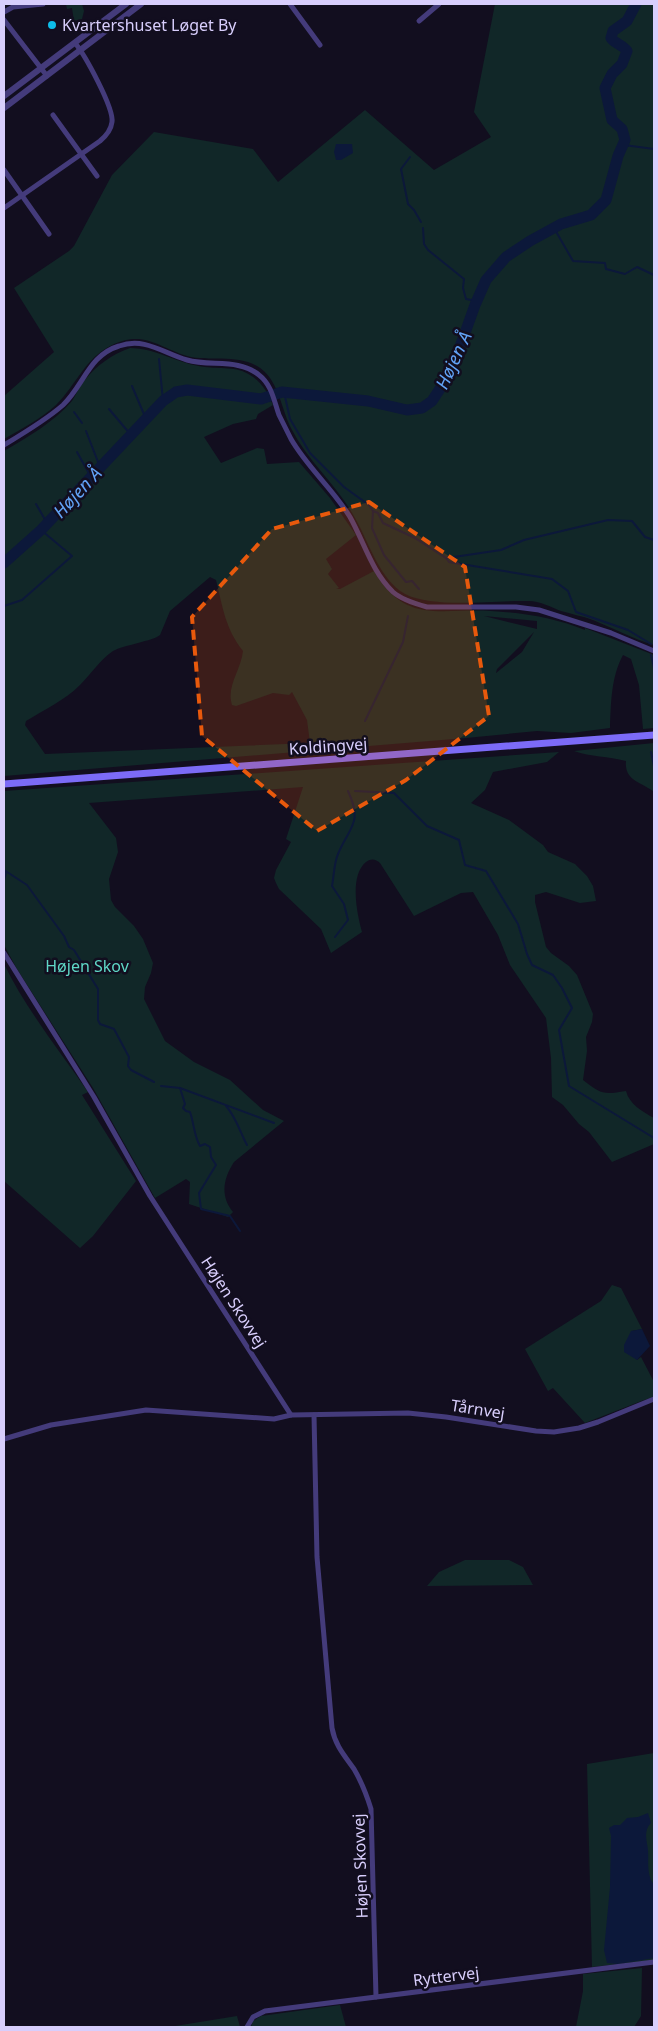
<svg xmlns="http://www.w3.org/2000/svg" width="658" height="2031" font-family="'Noto Sans',sans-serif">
<rect width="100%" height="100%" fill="#120e1f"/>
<g fill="#112728" fill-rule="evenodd">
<polygon points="66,4 82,4 84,11 82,19 74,21 72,8 67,9"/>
<path d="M495,4H654V645C633,639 613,628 593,620C582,616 571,614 561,611C551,607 539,601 529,601C495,600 434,609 405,594C379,579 369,542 355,518C338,486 309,463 292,430C281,410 279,378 257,366C236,354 209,362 187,356C158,347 144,330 112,345C84,359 77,384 56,405C41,419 21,429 4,439V396L54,352L14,288L69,251L74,246L112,175L154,132L253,149L278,182L365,110L434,170L491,137L474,112Z"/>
<path d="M130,348C156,348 178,364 205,367C219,369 237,366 250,375C262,382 268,393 273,405L258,414L256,419L233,424L204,437L221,463L257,448L264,449L267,464L299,462L330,498L356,535L326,559L332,569L328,574L339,588L336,589H340L374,571C406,625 439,608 491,611C524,613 555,618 585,630V628L654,655V728L643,729L639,685L631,659L623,655C611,677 611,703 610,728L571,733L537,731L466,738L4,776V451C28,437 54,422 72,401C76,395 79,387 84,381C97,365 111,355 130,348ZM210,577L216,580C223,608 225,628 243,651C241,670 226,686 232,705L236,706L273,693L289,695L292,692L307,720L310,743L45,754L25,725L26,721C44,710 65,700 80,685C91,674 100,660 113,651C124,645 153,641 160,635L170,611ZM484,616L537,621V629ZM534,632L522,652L496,673L497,669Z"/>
<path d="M654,743V792C642,782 624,781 626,761C608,756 591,757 574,751Z"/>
<path d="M559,752L547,762L493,772L485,790L471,803L509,820L543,845L548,852L575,864L587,876L593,886L596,901L580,903L546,892L535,895V902L546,947L551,953L569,966L577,975L593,1014L592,1022L586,1037L587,1051L583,1080C601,1094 603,1095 626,1091C629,1104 643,1112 654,1118V1144L612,1162L589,1132L579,1124L563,1105L552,1097L551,1058L546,1018L510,965L498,935L473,892L461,893L414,916L380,863C376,859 371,858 366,862C349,876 357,914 362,932L331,953L321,929L279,889L276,883L274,878L276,870L291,842L286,839L303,787L89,803L116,838L118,852L109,879L111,900L115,907L134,926L143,939L153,963L151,973L145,987L144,999L165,1041L194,1062L230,1080L263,1110L284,1121L234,1162C223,1179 220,1196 233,1212L228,1217L189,1204L190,1182L186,1179L155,1198L93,1088L17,969L4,945V791Z"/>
<path d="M4,964C26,1009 59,1050 88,1092L82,1095L136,1181L93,1236L80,1248L4,1181Z"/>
<polygon points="612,1285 621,1288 642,1329 632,1331 637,1360 641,1357 654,1382 654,1397 644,1400 585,1423 553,1388 548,1391 525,1349 601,1301"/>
<polygon points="465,1560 509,1560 523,1567 533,1585 427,1586 439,1572"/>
<polygon points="654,1753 654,1960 592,1967 587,1764"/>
<polygon points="642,1968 641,2016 634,2027 576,2027 583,1991 583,1974"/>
<polygon points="340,2005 346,2027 251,2027 253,2021 261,2016"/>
<polygon points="237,2016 240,2027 169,2027"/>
</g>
<g fill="#0c183a">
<polygon points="336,144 352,144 353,153 341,160 336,160 334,152"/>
<polygon points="642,1329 650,1346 637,1360 624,1352 624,1345 631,1331"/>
<path d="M648,1813L651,1823C643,1831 647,1841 648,1850C649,1863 646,1874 654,1885V1958L618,1964L607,1963L604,1950L610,1887L611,1836L609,1828L614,1825H620L627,1818L638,1817Z"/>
</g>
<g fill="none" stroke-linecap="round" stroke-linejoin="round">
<g stroke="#0c183a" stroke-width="2">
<polyline points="624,145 654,149"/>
<polyline points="410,157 401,169 408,204 414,210 421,222"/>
<polyline points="423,228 424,244 428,250 464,279 463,288 466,299 477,301"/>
<polyline points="554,228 573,261 605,263 606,269 625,274 637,267 654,275"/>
<polyline points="159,359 163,401"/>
<polyline points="132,386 146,419"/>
<polyline points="284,392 290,419 310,453 344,487 369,505 373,511 372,528 384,555 406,582 412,581 419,589"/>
<polyline points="109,409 131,435"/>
<polyline points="74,412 82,423"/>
<polyline points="86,431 100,467"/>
<polyline points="77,452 91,477"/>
<polyline points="36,504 47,523"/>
<polyline points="373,511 378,513 383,523 415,538 446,558 449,562 552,579 568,591 576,612 628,630 651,644"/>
<polyline points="447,558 501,550 524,540 608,520 632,521 645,537 654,540"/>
<polyline points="4,606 22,600 72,556 41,530"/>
<polyline points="651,655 654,668"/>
<polyline points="654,682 654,686"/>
<polyline points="365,721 403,642 408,616"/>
<polyline points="651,752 654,766"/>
<polyline points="355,791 394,793 427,826 459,840 465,865 486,871 518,924 527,954 532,965 553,975 562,988 572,1008 559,1030 569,1086 654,1138"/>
<polyline points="4,870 27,885 64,936 69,947 74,950 98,989 98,1020 100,1024 114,1029 129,1057 128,1066 131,1070 154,1082"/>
<polyline points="4,880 6,873"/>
<path d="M335,937L348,920L344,904L332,886C334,876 334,863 338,854C350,826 363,823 348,791"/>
<polyline points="161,1086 180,1088 274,1123"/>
<path d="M180,1088L185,1104L183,1108L186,1111L190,1112C194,1123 194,1136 200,1146L205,1144L210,1147L211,1157L216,1165L199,1193L201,1209L230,1216L240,1231"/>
<path d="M226,1106C236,1117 240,1132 247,1145"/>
</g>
<path stroke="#0c183a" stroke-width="11" d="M4,563L41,530L163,401L176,392L187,390L261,399L282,392L368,401L407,410L422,408L432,401L451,372L475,305L486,280L506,257L530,241L561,224L591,215L606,200L618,156L625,140L622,129L612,120L605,88L612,74L622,64L627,51C622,44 615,44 611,38L613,31L627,21L636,4"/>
<g stroke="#443b7b" stroke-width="5">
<polyline points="290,4 320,45"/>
<polyline points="4,12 13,7 43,4"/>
<polyline points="4,20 47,76"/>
<polyline points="419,21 439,4"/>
<polyline points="53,115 97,176"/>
<polyline points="4,170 49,234"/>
<path d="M4,208L100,141C106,136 111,130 112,122C114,108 85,55 75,43"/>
<path d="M4,445C24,433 46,420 63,405C84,385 89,355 119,346C145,337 163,353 187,360C211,367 238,358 259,375C272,385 274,401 279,415C283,423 287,431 291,439C307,467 333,489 350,517C364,542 372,572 393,592C402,600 416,604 427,607H516L539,610L611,633L654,651"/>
<polyline points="4,953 94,1097 150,1196 291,1415 274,1419 146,1410 51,1425 4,1439"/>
<polyline points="291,1415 408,1413 446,1417 536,1431 554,1432 579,1428 598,1422 654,1399"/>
<path d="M314,1415L317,1557L332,1728C335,1745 344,1755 354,1769C361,1781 367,1796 371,1809L376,1997"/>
<polyline points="247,2027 253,2017 265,2011 654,1962"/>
</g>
<g stroke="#443b7b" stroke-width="6">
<polyline points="4,96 126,4"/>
<polyline points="4,108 141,4"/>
</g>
<polyline stroke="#7c6bf7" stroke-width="7" points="4,784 654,735"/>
</g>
<path fill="#e8590c" fill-opacity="0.2" stroke="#e8590c" stroke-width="4" stroke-dasharray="10 6" stroke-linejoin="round" d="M369,502L465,567L489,716L406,780L317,831L202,736L192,617L272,529Z"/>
<circle fill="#0dbde9" stroke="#120e1f" stroke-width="2" cx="52" cy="25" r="5"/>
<g text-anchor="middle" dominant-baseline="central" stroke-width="5" stroke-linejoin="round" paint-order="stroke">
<g font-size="16" fill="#d8cefc" stroke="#120e1f" text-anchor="start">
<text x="62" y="25">Kvartershuset Løget By</text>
</g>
<g font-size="16" fill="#d8cefc" stroke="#120e1f">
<text transform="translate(328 746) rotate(-4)">Koldingvej</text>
<text transform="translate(234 1302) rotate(57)">Højen Skovvej</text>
<text transform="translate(478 1409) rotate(9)">Tårnvej</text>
<text transform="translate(360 1866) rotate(-92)">Højen Skovvej</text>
<text transform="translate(446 1976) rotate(-7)">Ryttervej</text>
</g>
<g font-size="16" fill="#5fd7c6" stroke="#120e1f">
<text x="87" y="966">Højen Skov</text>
</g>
<g font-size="18" font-style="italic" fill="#62a2f6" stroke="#120e1f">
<text transform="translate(453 360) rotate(-65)">Højen Å</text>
<text transform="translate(77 492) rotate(-47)">Højen Å</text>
</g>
</g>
<rect width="658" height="2031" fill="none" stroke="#d8cefc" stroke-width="10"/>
</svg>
